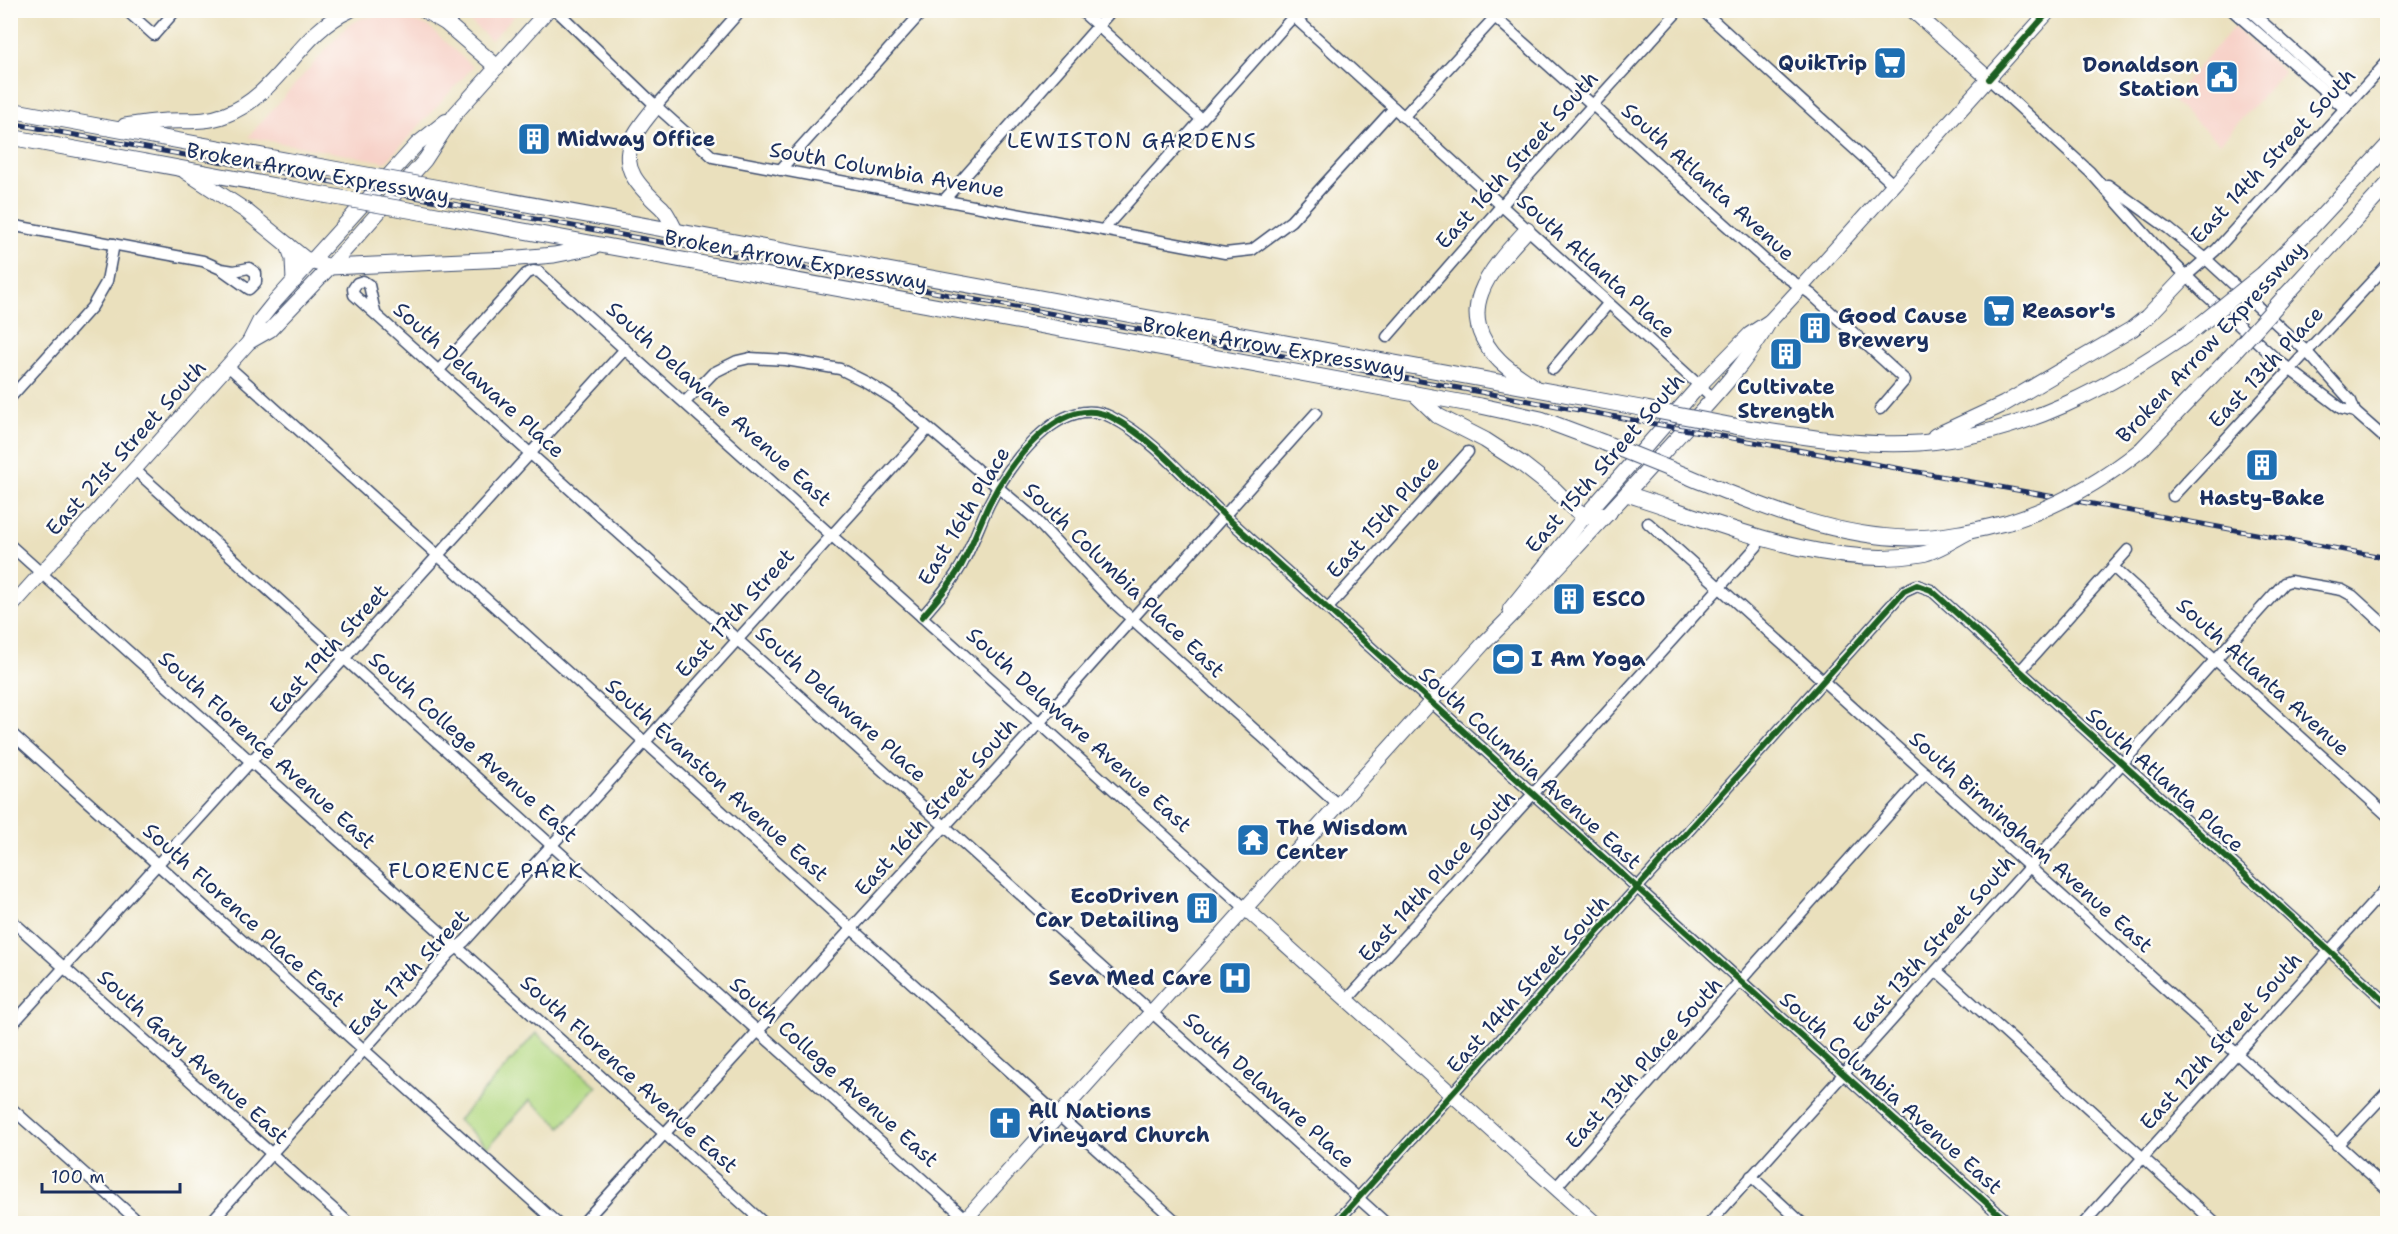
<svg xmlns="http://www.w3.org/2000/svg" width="2398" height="1234" font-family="'Shantell Sans',sans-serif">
<rect width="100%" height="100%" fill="#fdfcf7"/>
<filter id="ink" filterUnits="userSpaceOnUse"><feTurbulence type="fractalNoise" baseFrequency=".0167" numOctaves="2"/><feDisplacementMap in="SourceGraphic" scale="12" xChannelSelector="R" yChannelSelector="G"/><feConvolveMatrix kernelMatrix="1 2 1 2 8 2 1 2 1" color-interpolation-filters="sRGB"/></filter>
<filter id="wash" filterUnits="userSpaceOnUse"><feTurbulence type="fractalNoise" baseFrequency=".008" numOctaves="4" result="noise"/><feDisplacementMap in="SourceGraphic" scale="24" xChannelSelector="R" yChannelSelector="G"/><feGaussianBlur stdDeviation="1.35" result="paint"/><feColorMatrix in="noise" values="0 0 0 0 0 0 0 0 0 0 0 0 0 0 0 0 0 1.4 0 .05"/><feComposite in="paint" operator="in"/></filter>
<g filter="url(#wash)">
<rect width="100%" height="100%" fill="#eae0bd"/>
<g fill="#f7d1c8">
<polygon points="458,11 519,11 491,40"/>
<polygon points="387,15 428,26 473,67 386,162 248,137 347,26 362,18"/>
<polygon points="2234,27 2284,72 2220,143 2170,99"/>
</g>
<polygon fill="#b3d983" stroke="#678470" stroke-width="1.5" points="536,1033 597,1086 561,1127 530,1100 488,1147 458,1120"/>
</g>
<g filter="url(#ink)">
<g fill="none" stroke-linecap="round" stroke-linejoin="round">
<defs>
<g id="minor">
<polyline points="126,10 154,35 176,10"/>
<polyline points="556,10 656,106 713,157 1225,253 1252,250 1291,221 1394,108"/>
<polyline points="1080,10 1201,119"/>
<polyline points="1487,10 1776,270 1811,294 1905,380 1880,409"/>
<polyline points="1702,10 1894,185"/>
<polyline points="2232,10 2344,108"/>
<polyline points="2249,10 2350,101"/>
<polyline points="1294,17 1713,398"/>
<polyline points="1989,79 2090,172 2155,245 2206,295 2276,359 2342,409 2355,412"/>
<polyline points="656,106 741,10"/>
<polyline points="1403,117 1495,17"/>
<polyline points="780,170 924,10"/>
<polyline points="2108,185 2169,229 2206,259 2307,352 2351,401 2355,412 2388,441"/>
<polyline points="944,200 1112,10"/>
<polyline points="10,225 203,261 221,269 249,289 256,282 256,273 249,268 234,271 221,269"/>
<polyline points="1103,230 1299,10"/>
<polyline points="2186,276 2216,250 2388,61"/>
<polyline points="375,312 369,285 363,281 357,283 353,289 354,295 1387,1224"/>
<polyline points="1387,337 1509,197 1679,10"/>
<polyline points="228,366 1179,1224"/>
<polyline points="1553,369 1608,304"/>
<polyline points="439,370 526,274 533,271 539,272 1245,908"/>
<polyline points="10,398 92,307 107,281 114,244"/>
<polyline points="685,402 713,373 737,361 750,358 786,360 840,369 868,383 895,400 1033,517 1111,600 1338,805"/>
<polyline points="135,470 972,1224"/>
<polyline points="2173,496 2388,264"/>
<polyline points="1648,523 2388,1190"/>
<polyline points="10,545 765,1224"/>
<polyline points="2113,567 2388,816"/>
<polyline points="1328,608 1468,452"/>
<path d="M922,617C936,601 950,585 961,566C972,546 979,525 989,504C1008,465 1060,392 1111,417C1156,440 1188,482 1225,516L2010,1224"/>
<polyline points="2020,671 2128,550"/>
<polyline points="10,732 558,1224"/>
<polyline points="10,919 350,1224"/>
<polyline points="1937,971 2216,1224"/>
<polyline points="1347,1000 1757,546"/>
<polyline points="10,1027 625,349"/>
<polyline points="10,1107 141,1224"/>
<polyline points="2337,1145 2388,1091"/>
<polyline points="1751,1176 1803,1224"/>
<polyline points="1556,1187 1926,773"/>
<polyline points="209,1224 450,953 465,941 928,429"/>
<polyline points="582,1224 1040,722 1316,413"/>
<polyline points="1335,1224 1904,591 1917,585 1931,590 2388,1004"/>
<polyline points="1709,1224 2284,583 2290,581 2342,590 2353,596 2388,628"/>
<polyline points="2083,1224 2388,886"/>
</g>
<g id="major">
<polyline points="1912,10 1989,79"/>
<polyline points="249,342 260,320 272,305 417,144 446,121"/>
<polyline points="10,608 249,342 270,330 330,267 425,160 455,114 548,10"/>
<polyline points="1510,609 1585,516 1699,386 1750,334 1770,321 1796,293 2050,10"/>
<polyline points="1245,908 1596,1224"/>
<path d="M961,1224L1483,644C1546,582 1605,517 1664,452C1702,410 1743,370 1770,321"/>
</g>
<g id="highway">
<polyline points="424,10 446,23 497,67"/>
<path d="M656,106C648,117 637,128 632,141C619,170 643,190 662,208C668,214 672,225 676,232"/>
<polyline points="10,110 350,172"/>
<path d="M125,126C138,124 152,122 166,121C186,120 205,123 225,115C279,95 298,33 350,10"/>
<polyline points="10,137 324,195"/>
<polyline points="185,171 246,211 305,259 330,267 507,259 554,255 594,247"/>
<polyline points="445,189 1646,409"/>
<polyline points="420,212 1481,406 1541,419 1605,443"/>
<path d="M1527,230C1492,268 1450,311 1500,361C1509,370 1522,378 1533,386"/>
<polyline points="288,245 293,259 294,281"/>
<polyline points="2264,273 2310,229 2388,145"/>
<polyline points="2287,294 2388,184"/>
<polyline points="1415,394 1438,416 1485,440 1522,464 1555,490 1572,507 1585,516 1600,516 1609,513"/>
<path d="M1734,426C1795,435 1857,447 1919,443C2023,435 2112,387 2196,328"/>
<polyline points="1935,436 2004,404 2132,329 2147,317 2186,276"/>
<polyline points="2142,449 2230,357"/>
<path d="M1687,476C1759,505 1831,537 1910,538C1944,538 1976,530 2009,522"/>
<path d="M1627,494C1716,522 1828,571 1922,554C1937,551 1954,539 1968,532"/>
</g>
</defs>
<use href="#minor" stroke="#3a4a6c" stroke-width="13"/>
<use href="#major" stroke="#3a4a6c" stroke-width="16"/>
<use href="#highway" stroke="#3a4a6c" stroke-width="17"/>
<use href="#minor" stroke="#fff" stroke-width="10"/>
<use href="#major" stroke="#fff" stroke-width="14"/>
<use href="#highway" stroke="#fff" stroke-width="15"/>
<defs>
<polyline id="rail" points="10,123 2388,558"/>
</defs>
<use href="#rail" stroke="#1b2f5e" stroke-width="5"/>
<use href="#rail" stroke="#fdfcf7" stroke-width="3" stroke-dasharray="9" stroke-linecap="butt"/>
<defs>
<g id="highway-bridge">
<polyline points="350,172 445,189"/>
<polyline points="324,195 420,212"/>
<polyline points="2196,328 2264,273"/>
<polyline points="2230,357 2287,294"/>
<polyline points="1646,409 1734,426"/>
<polyline points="1605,443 1687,476"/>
<path d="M2009,522C2059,506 2101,482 2142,449"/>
</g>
</defs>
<use href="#highway-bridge" stroke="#3a4a6c" stroke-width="17" stroke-linecap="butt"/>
<use href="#highway-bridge" stroke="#fff" stroke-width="15"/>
<defs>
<g id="cycleway">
<polyline points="1989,79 2050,10"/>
<path d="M922,617C936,601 950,585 961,566C972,546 979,525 989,504C1008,465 1060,392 1111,417C1156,440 1188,482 1225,516L2010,1224"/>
<polyline points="1335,1224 1904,591 1917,585 1931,590 2388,1004"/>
</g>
</defs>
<use href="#cycleway" stroke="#fdfcf7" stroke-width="10"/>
<use href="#cycleway" stroke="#1b5e20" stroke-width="6"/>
</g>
</g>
<defs>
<symbol id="supermarket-square" viewBox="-11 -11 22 22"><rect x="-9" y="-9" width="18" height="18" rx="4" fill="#1f6fb2" stroke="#fdfcf7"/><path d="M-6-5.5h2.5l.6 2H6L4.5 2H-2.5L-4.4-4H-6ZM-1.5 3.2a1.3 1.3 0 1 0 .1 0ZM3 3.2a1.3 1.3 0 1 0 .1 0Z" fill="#fff"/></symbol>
<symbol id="civic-square" viewBox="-11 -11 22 22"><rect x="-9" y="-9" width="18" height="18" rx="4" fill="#1f6fb2" stroke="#fdfcf7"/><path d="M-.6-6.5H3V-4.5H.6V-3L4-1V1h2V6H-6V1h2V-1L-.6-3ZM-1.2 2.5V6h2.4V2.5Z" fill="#fff"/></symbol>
<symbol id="building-square" viewBox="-11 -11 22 22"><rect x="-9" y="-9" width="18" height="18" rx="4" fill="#1f6fb2" stroke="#fdfcf7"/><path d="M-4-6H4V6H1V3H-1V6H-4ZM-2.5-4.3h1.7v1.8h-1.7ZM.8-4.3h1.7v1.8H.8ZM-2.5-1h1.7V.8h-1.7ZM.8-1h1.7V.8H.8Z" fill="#fff"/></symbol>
<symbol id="stadium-square" viewBox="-11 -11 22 22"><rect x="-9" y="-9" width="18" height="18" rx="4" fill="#1f6fb2" stroke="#fdfcf7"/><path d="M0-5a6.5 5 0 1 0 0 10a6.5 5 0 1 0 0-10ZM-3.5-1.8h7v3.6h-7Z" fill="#fff"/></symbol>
<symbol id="temple-square" viewBox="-11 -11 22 22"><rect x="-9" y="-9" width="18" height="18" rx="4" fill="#1f6fb2" stroke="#fdfcf7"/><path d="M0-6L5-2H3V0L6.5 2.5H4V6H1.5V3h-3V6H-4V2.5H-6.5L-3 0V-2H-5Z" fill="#fff"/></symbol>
<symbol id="hospital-square" viewBox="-11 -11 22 22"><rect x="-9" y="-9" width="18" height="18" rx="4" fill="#1f6fb2" stroke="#fdfcf7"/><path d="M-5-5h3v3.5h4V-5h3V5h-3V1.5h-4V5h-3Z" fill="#fff"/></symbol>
<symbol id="church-square" viewBox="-11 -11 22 22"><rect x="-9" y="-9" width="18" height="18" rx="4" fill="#1f6fb2" stroke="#fdfcf7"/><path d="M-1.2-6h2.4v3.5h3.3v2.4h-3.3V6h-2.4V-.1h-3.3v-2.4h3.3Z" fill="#fff"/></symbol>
</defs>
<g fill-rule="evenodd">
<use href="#supermarket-square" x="1871" y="44" width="38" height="38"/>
<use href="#civic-square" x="2203" y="58" width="38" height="38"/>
<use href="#building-square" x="515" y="120" width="38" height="38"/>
<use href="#supermarket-square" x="1980" y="292" width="38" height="38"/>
<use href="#building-square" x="1796" y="309" width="38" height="38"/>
<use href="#building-square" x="1767" y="335" width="38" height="38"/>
<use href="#building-square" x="2243" y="446" width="38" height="38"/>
<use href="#building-square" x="1550" y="580" width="38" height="38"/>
<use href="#stadium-square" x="1489" y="640" width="38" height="38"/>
<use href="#temple-square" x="1234" y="821" width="38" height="38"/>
<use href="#building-square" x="1183" y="889" width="38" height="38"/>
<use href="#hospital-square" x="1216" y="959" width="38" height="38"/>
<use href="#church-square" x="986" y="1104" width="38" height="38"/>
</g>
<g text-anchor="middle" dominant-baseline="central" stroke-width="5" stroke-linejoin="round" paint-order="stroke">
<g font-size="21" font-weight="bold" fill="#1b2f5e" stroke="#fdfcf7" text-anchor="start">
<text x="1867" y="63" text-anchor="end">QuikTrip</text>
<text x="2199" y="65" text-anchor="end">Donaldson<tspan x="2199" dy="24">Station</tspan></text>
<text x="557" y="139">Midway Office</text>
<text x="2022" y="311">Reasor's</text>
<text x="1838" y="316">Good Cause<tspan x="1838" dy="24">Brewery</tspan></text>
<text x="1786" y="387" text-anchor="middle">Cultivate<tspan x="1786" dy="24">Strength</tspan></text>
<text x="2262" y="498" text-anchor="middle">Hasty-Bake</text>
<text x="1592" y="599">ESCO</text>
<text x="1531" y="659">I Am Yoga</text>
<text x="1276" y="828">The Wisdom<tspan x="1276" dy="24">Center</tspan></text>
<text x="1179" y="896" text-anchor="end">EcoDriven<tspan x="1179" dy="24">Car Detailing</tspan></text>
<text x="1212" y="978" text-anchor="end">Seva Med Care</text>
<text x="1028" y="1111">All Nations<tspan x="1028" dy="24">Vineyard Church</tspan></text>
</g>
<g font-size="21" fill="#1b2f5e" stroke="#fdfcf7">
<text transform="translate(2273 156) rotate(-47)">East 14th Street South</text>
<text transform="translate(1517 160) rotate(-48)">East 16th Street South</text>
<text transform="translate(887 170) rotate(10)">South Columbia Avenue</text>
<text transform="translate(318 173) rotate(10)">Broken Arrow Expressway</text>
<text transform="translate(1708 182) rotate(42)">South Atlanta Avenue</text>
<text transform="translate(796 260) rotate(10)">Broken Arrow Expressway</text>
<text transform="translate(1596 266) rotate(42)">South Atlanta Place</text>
<text transform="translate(2211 342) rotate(-47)">Broken Arrow Expressway</text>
<text transform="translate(1274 347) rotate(10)">Broken Arrow Expressway</text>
<text transform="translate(2266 367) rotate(-47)">East 13th Place</text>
<text transform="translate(479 380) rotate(42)">South Delaware Place</text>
<text transform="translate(719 404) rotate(42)">South Delaware Avenue East</text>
<text transform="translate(126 448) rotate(-48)">East 21st Street South</text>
<text transform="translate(1605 463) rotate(-49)">East 15th Street South</text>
<text transform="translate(964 516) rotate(-59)">East 16th Place</text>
<text transform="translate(1383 517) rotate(-48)">East 15th Place</text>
<text transform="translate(1124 580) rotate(44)">South Columbia Place East</text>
<text transform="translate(735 613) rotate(-48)">East 17th Street</text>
<text transform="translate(329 649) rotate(-48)">East 19th Street</text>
<text transform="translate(2263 677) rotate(42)">South Atlanta Avenue</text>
<text transform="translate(841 704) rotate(42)">South Delaware Place</text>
<text transform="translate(1079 730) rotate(42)">South Delaware Avenue East</text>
<text transform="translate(473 747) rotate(42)">South College Avenue East</text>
<text transform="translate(267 750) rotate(42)">South Florence Avenue East</text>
<text transform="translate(1530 768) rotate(42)">South Columbia Avenue East</text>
<text transform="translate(717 780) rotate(42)">South Evanston Avenue East</text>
<text transform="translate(2165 780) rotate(42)">South Atlanta Place</text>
<text transform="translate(936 807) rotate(-48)">East 16th Street South</text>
<text transform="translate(2031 842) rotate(42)">South Birmingham Avenue East</text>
<text transform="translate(1437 876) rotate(-48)">East 14th Place South</text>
<text transform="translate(244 915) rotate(42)">South Florence Place East</text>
<text transform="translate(1934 944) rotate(-48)">East 13th Street South</text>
<text transform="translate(409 973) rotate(-47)">East 17th Street</text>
<text transform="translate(1528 984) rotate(-48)">East 14th Street South</text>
<text transform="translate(2221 1041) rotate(-48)">East 12th Street South</text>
<text transform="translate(193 1057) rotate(42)">South Gary Avenue East</text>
<text transform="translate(1644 1063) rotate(-48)">East 13th Place South</text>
<text transform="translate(834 1072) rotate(42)">South College Avenue East</text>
<text transform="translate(629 1074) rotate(42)">South Florence Avenue East</text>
<text transform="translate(1269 1090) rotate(42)">South Delaware Place</text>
<text transform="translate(1891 1093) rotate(42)">South Columbia Avenue East</text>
</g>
<g font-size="22" letter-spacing="1.5" fill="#1b2f5e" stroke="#fdfcf7">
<text x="1132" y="140">LEWISTON GARDENS</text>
<text x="486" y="870">FLORENCE PARK</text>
</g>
</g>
<rect width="2398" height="1234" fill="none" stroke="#fdfcf7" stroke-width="36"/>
<path d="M42 1183v9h138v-9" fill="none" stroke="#1b2f5e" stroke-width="3"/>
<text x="51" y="1183" font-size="18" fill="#1b2f5e" stroke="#fdfcf7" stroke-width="4.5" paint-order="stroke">100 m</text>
</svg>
